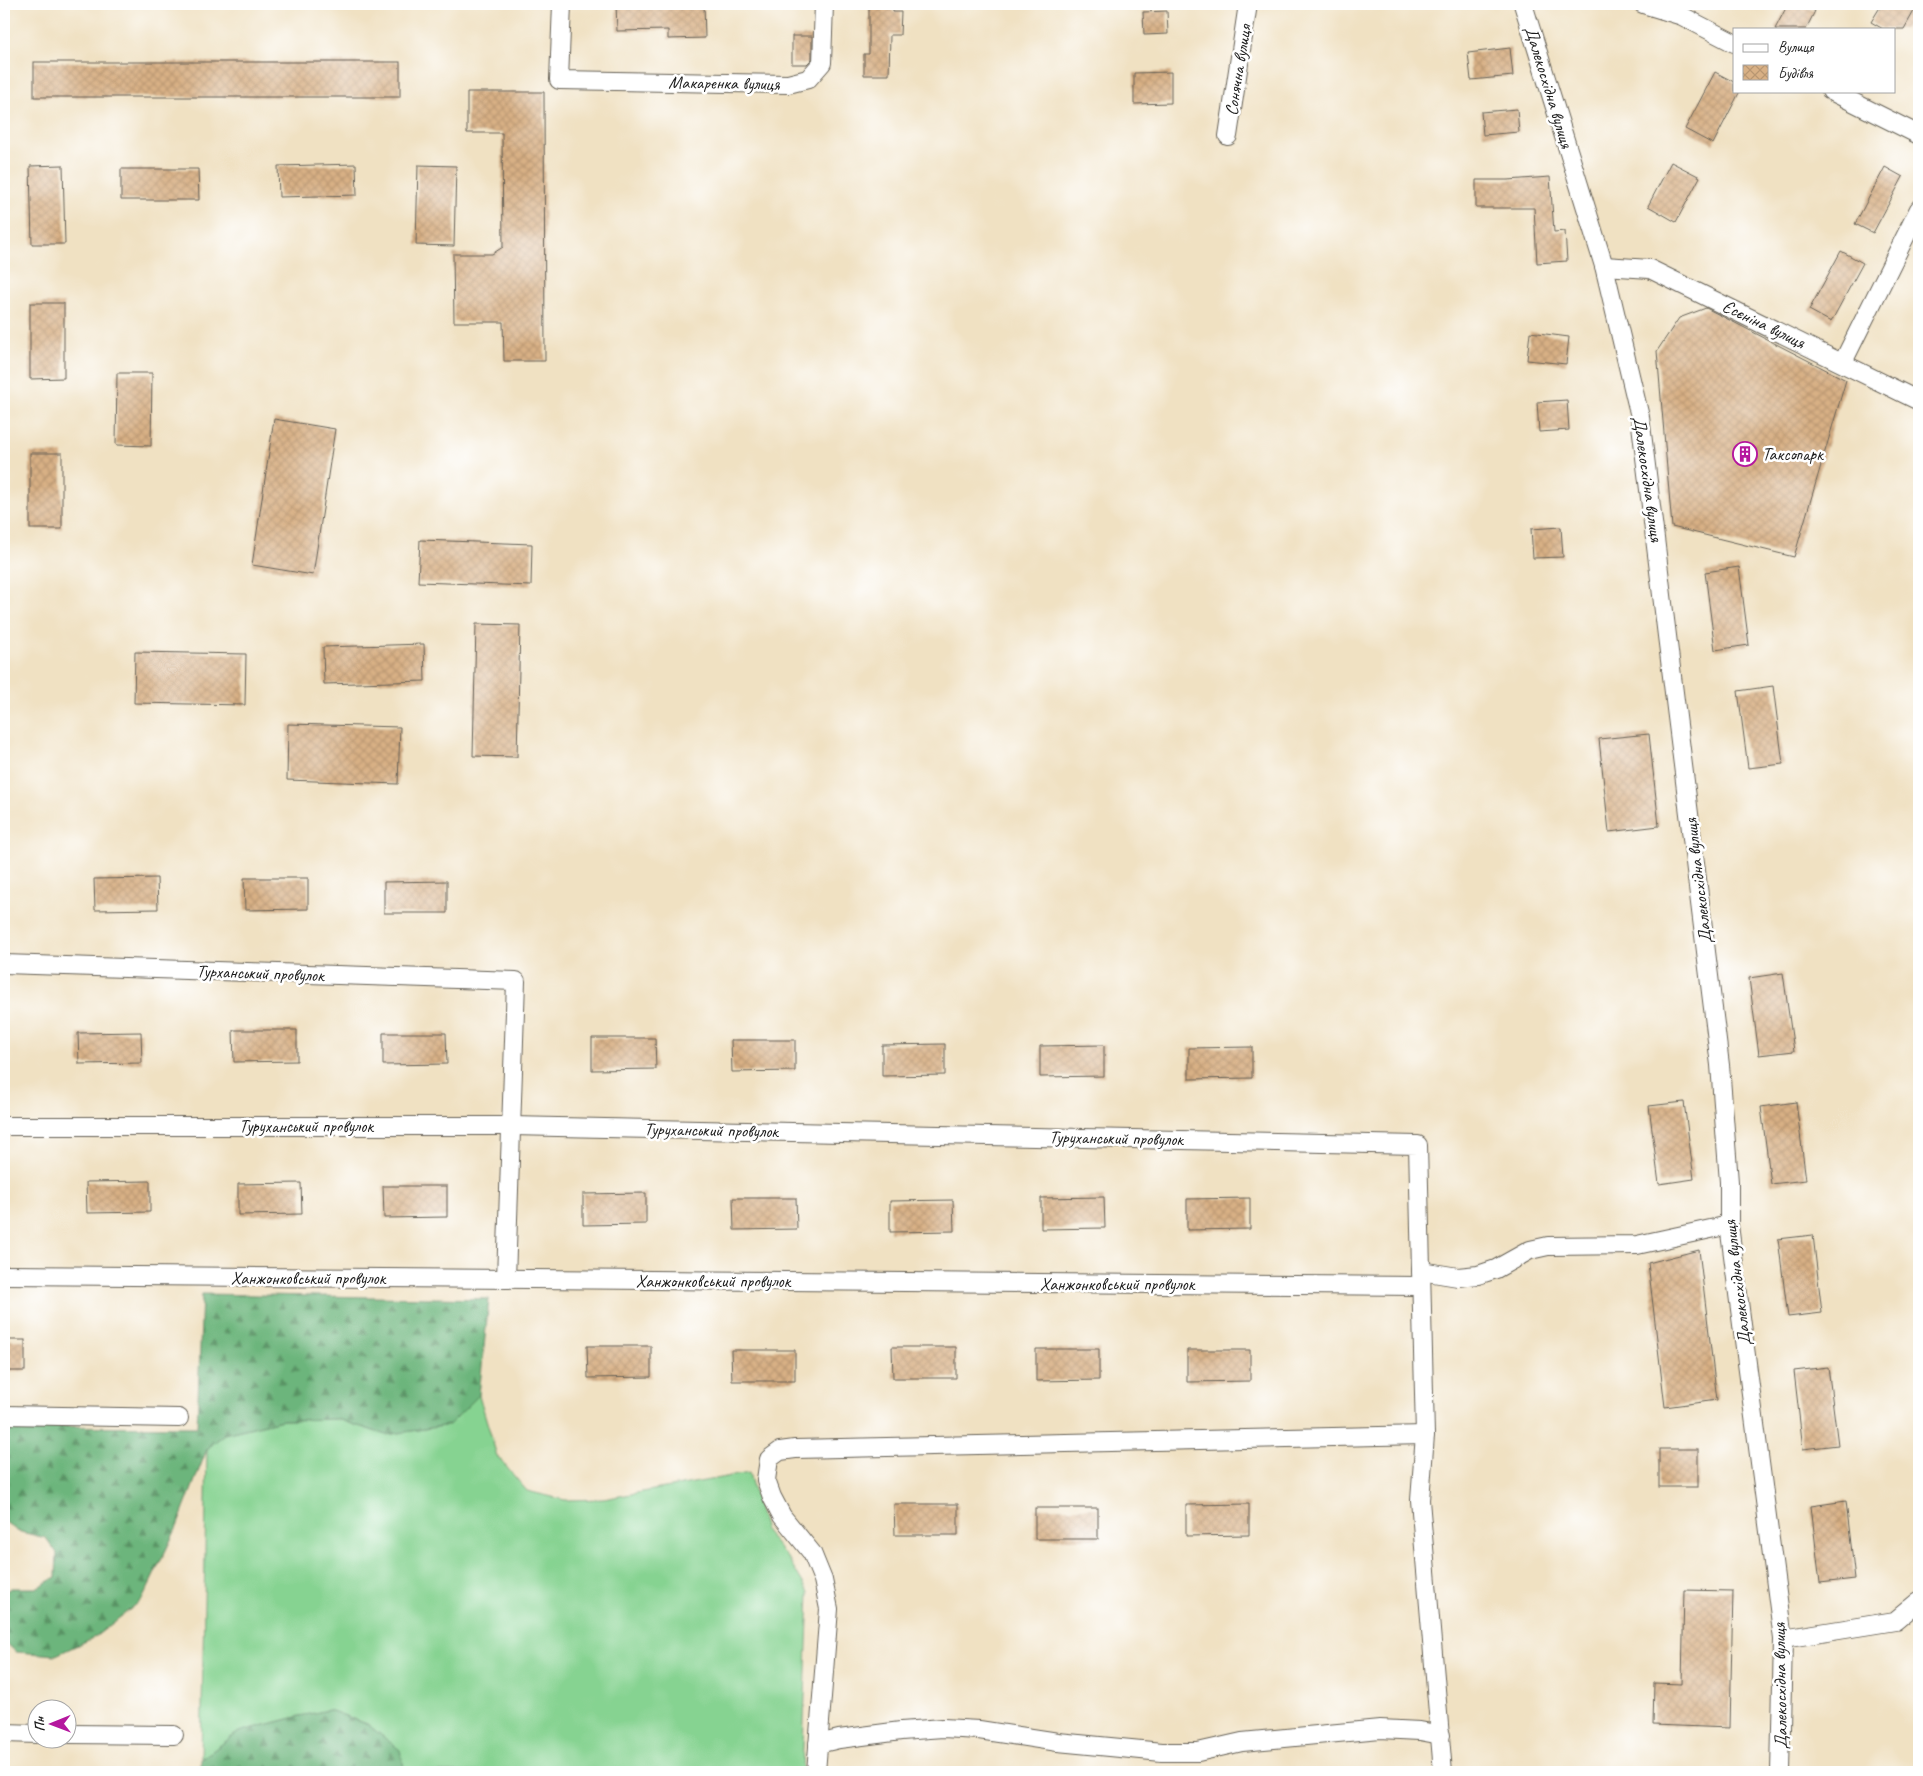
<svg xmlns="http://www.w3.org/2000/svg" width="1923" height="1776" font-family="Caveat,sans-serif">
<defs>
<pattern id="forest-firs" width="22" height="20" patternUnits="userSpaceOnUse" patternTransform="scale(1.25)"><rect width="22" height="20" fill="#6cb57b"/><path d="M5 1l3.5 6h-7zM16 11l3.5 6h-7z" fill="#589264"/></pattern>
<pattern id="building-cross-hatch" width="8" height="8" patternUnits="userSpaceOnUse" patternTransform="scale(1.25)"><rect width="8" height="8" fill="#d8b085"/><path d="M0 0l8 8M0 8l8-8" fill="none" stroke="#b99772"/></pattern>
</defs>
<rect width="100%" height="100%" fill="#fff"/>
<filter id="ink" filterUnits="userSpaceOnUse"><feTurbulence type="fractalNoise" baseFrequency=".02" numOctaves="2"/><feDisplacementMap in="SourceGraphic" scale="10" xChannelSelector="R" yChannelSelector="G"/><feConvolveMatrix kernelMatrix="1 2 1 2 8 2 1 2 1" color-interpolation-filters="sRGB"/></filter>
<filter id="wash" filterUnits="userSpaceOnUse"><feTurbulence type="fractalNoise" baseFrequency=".0096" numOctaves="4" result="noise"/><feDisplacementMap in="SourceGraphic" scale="20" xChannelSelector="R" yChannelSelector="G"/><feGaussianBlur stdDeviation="1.12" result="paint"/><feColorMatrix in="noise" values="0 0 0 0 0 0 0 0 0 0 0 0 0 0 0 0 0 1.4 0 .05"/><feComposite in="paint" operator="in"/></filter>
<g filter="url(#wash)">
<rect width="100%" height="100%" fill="#f0e1c2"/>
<polygon fill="#86d391" stroke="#517856" points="479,1395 497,1456 527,1491 565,1500 603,1499 749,1473 765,1531 789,1560 809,1593 802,1772 405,1772 399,1750 367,1724 329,1710 300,1716 239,1732 201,1759 207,1449 224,1434 282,1420 337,1419 386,1435 449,1425"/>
<g fill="url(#forest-firs)" stroke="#44684c">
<polygon points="202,1294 489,1299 479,1395 449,1425 386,1435 337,1419 282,1420 224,1434 207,1449 177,1527 142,1600 95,1637 56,1655 16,1652 4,1641 4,1592 11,1588 36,1588 56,1577 57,1553 46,1538 17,1531 4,1521 4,1426 197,1427"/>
<polygon points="329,1710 367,1724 400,1750 405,1772 201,1772 201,1759 239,1732 300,1716"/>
</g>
<g id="blocks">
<g fill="url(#building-cross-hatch)">
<polygon points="616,4 704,4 705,38 668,39 668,30 617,31"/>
<polygon points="869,4 893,4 893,12 901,12 900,35 890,35 889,75 864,75 864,54 869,54"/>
<polygon points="1788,4 1801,4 1815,11 1806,29 1775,29"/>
<polygon points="1882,4 1918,4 1904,29 1883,29 1871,22"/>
<polygon points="1167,11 1168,34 1144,35 1143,12"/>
<polygon points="792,36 812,36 812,59 807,64 792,64"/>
<polygon points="1510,48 1513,76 1471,80 1468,53"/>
<rect x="34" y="62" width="366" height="35"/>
<polygon points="1171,72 1171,103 1134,104 1134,73"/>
<polygon points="1715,72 1734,82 1734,91 1740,91 1713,144 1685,129"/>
<polygon points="467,92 544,92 545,361 504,361 503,322 454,322 453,254 492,254 503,247 502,133 467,133"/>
<polygon points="1517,109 1519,132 1483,135 1481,112"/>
<polygon points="1671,162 1700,177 1676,222 1648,206"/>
<polygon points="356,164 357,195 279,197 278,166"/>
<polygon points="63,165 65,244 32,244 30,166"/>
<polygon points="418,165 456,166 454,246 416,245"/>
<polygon points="1885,167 1903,177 1873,233 1855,224"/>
<polygon points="121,169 198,169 199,200 121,200"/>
<polygon points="1550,177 1554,232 1565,231 1567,261 1537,263 1534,208 1476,208 1476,180 1508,180"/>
<polygon points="1841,251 1863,263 1831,322 1809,310"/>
<polygon points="30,303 64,303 64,378 30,379"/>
<polygon points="1706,308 1846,380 1794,557 1672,527 1657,351 1679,318"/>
<polygon points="1530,332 1569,337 1566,364 1527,360"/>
<polygon points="117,373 152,373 151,446 116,445"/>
<polygon points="1567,400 1569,430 1539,432 1537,402"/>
<polygon points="274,419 335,429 313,575 252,565"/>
<rect x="30" y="453" width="32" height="76"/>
<polygon points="1561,527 1563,557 1533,558 1531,529"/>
<polygon points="420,540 532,544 531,586 418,582"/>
<polygon points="1739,567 1749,645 1715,650 1705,572"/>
<polygon points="476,624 520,625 517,757 473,756"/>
<polygon points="424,644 425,681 324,684 323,647"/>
<polygon points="135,652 246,654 245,705 134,703"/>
<polygon points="1773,686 1783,764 1748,768 1738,691"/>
<polygon points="288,724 400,727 398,784 287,780"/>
<polygon points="1649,734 1659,826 1609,832 1599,739"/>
<polygon points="157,878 158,909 95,910 94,879"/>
<polygon points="244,878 308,878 308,909 245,910"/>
<polygon points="447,881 447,913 384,913 384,882"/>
<polygon points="1783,973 1794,1051 1759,1055 1749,978"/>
<polygon points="233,1030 297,1030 297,1061 234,1062"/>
<polygon points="141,1032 142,1063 79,1064 78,1033"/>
<polygon points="383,1033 446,1033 447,1064 383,1065"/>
<polygon points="592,1038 655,1038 656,1069 592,1070"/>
<polygon points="731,1040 795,1040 795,1071 732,1072"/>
<polygon points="945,1044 945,1075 882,1076 882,1045"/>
<polygon points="1104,1045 1104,1076 1040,1077 1040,1046"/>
<polygon points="1252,1047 1252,1078 1189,1079 1189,1048"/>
<polygon points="1684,1102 1694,1179 1659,1184 1649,1106"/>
<polygon points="1796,1102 1806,1180 1771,1184 1761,1107"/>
<polygon points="150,1181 150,1212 87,1213 86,1182"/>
<polygon points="301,1183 302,1214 238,1215 238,1184"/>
<polygon points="383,1186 447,1186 447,1217 384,1218"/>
<polygon points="646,1193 646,1224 583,1225 583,1194"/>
<polygon points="1104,1197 1105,1228 1041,1229 1041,1198"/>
<polygon points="733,1198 796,1198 797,1229 734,1230"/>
<polygon points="1250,1198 1250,1229 1187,1230 1187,1199"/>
<polygon points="953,1200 954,1231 890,1232 890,1201"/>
<polygon points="1813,1235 1822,1313 1788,1317 1778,1239"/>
<polygon points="1699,1250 1717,1400 1665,1407 1648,1263"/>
<rect x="4" y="1340" width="21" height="31"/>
<polygon points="587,1346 651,1346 651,1377 588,1378"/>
<polygon points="892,1347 956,1347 956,1378 893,1378"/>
<polygon points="1036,1349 1099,1349 1099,1380 1036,1381"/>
<polygon points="731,1350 795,1350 795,1381 732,1381"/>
<polygon points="1187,1350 1250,1350 1250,1381 1187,1382"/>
<polygon points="1828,1367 1838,1445 1803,1449 1794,1371"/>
<rect x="1659" y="1449" width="39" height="38"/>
<polygon points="1846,1501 1855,1579 1820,1583 1811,1506"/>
<polygon points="894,1504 958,1504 958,1535 895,1535"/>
<polygon points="1249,1504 1249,1535 1186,1536 1186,1505"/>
<rect x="1035" y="1508" width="63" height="31"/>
<polygon points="1684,1590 1733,1591 1730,1728 1653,1725 1654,1683 1682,1684"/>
</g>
</g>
</g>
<g filter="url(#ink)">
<use href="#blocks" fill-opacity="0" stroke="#666156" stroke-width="1"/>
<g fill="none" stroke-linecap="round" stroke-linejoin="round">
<defs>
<g id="minor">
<polyline points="562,4 559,80 788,84 808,79 822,63 824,4"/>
<polyline points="1523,4 1604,266 1640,417 1720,1065 1729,1182 1729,1225 1783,1639 1780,1772"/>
<polyline points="1643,4 1682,16 1734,43"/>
<polyline points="1831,91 1919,135"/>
<polyline points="1228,136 1248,4"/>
<polyline points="1604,266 1650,269 1919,401"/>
<polyline points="1843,362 1919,209"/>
<polyline points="4,964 516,981 506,1279"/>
<polyline points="4,1126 511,1126 1418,1145 1425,1435 1420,1500 1443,1772"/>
<polyline points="1421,1271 1458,1277 1478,1275 1496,1269 1530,1250 1548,1246 1637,1245 1729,1225"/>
<polyline points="4,1275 1421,1286"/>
<polyline points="4,1415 179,1418"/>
<polyline points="1783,1639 1895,1621 1919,1601"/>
<polyline points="4,1733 38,1734"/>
<polyline points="68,1734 174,1735"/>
<polyline points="818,1744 839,1739 901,1731 943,1728 979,1730 1058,1742 1162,1752 1198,1752 1242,1742 1380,1729 1420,1731 1441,1735"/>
<polyline points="816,1772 829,1609 823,1580 812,1553 782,1516 772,1497 766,1480 769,1459 780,1451 795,1449 1425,1435"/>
</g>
</defs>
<use href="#minor" stroke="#666156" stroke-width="20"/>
<use href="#minor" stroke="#fff" stroke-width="18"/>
</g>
</g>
<defs>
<symbol id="building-ring" viewBox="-11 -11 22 22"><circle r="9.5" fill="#fff" stroke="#b5179e" stroke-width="1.5"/><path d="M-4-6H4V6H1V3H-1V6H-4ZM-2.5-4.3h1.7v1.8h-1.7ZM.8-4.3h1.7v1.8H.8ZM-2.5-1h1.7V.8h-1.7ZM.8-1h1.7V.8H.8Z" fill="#b5179e"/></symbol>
</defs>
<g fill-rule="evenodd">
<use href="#building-ring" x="1731" y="440" width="28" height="28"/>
</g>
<g text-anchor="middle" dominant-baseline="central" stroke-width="5" stroke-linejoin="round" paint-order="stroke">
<g font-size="18" fill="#1c1c1c" stroke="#fff">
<text transform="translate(1238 70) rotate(-81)">Сонячна вулиця</text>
<text transform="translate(724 83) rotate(1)">Макаренка вулиця</text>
<text transform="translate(1549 87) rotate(73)">Далекосхідна вулиця</text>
<text transform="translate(1764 324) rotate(26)">Єсєніна вулиця</text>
<text transform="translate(1648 479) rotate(82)">Далекосхідна вулиця</text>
<text transform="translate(1698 881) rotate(-97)">Далекосхідна вулиця</text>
<text transform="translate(260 973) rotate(2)">Турханський провулок</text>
<text x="306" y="1126">Туруханський провулок</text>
<text transform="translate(711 1130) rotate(1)">Туруханський провулок</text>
<text transform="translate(1116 1138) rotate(1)">Туруханський провулок</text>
<text x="308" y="1278">Ханжонковський провулок</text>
<text x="713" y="1281">Ханжонковський провулок</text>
<text transform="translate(1737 1283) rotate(-97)">Далекосхідна вулиця</text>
<text x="1117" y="1284">Ханжонковський провулок</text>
<text transform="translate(1780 1686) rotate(-91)">Далекосхідна вулиця</text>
</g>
<g font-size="18" fill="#1c1c1c" stroke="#fff" text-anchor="start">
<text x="1762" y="454">Таксопарк</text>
</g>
</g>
<rect width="1923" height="1776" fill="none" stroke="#fff" stroke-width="20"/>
<rect x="1733" y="28" width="162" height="65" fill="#ffffff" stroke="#a4a4a4"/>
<rect x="1743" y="44" width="25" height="8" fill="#ffffff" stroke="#a4a4a4"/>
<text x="1778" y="52" font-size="15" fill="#1c1c1c">Вулиця</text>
<rect x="1743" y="65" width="25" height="15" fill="url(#building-cross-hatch)" stroke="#a4a4a4"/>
<text x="1778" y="78" font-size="15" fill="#1c1c1c">Будівля</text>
<g transform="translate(52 1724) rotate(269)"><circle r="24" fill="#ffffff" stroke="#a4a4a4"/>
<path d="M0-4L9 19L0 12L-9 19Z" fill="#b5179e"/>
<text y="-8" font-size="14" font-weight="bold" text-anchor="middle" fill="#1c1c1c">Пн</text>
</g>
</svg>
